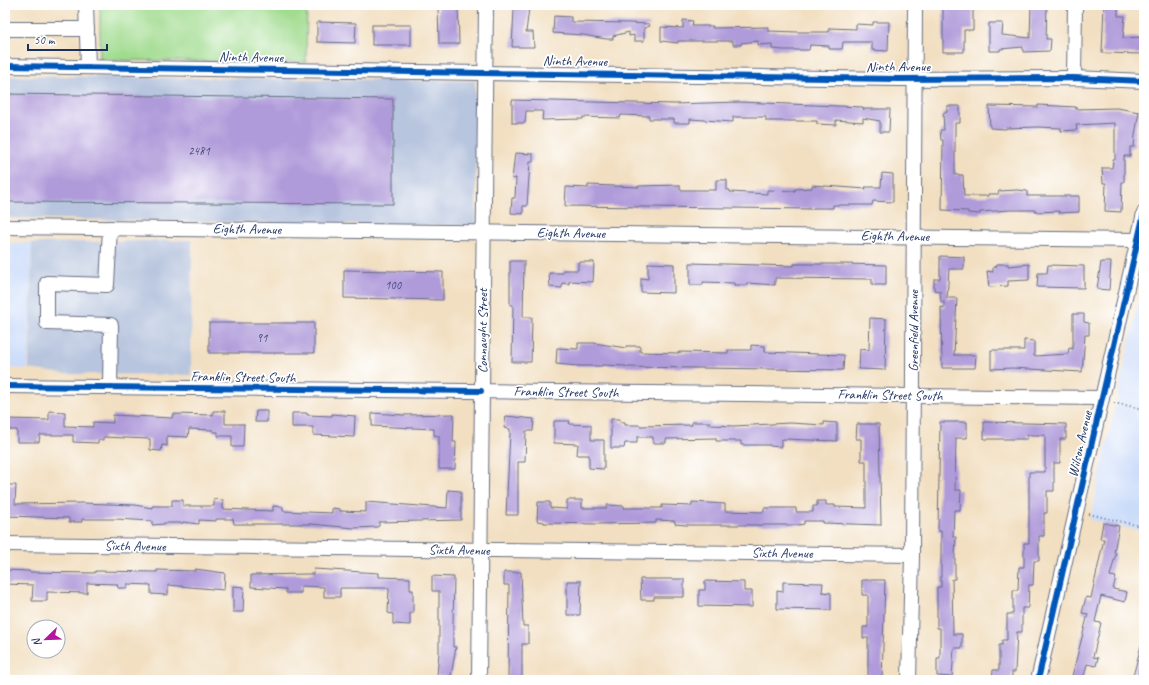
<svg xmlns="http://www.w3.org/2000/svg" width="1149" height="685" font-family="Caveat,sans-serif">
<rect width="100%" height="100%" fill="#fff"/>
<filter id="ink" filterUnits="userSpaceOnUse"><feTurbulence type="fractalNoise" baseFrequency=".025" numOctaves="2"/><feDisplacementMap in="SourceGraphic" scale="8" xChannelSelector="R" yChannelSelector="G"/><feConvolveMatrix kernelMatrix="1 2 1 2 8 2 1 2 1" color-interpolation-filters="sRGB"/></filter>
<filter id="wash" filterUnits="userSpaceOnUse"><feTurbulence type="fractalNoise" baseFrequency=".012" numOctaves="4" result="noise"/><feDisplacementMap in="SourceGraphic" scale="16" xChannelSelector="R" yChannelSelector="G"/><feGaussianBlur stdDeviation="0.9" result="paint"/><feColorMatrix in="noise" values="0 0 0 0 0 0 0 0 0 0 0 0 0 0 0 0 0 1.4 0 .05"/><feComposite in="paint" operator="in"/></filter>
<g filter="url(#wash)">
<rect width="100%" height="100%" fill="#f2dfc1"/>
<g fill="#cbdcf9">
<polygon points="5,243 32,243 28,369 5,368"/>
<polygon points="1144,277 1144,532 1090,520"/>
</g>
<g fill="#b7c5de">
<polygon points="5,76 475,81 476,226 5,218"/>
<polygon points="192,240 191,375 64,374 29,369 32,243"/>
</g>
<polygon fill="#a0db8e" stroke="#5e8576" points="100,5 307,5 306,62 100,60"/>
<g id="blocks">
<g fill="#b09bda">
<polygon points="458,5 459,44 439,44 438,6"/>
<polygon points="943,5 973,5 973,30 964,30 964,52 943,52"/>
<polygon points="1031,5 1047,5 1046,39 1051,39 1050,51 1023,52 1023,47 1000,49 1000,51 989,51 989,23 1003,23 1002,35 1030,38"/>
<polygon points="1104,5 1118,5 1118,16 1125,16 1123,38 1144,37 1144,54 1102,53"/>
<polygon points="529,8 526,32 533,32 534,47 512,47 514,9"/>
<polygon points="554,16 571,17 571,22 630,23 649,24 650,26 644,28 644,41 634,41 634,35 629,36 629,32 613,36 613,39 606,39 583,35 553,33"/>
<polygon points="683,20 693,21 692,26 713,26 712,28 768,27 768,31 798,32 829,32 829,28 856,29 856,24 873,25 873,22 889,22 888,51 872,50 872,42 843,42 842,49 829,49 829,46 810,45 809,50 784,50 772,49 772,44 758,45 758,41 741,43 741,45 733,45 733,41 678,41 678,43 661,41 661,27 683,28"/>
<polygon points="317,22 356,23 355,43 317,42"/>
<rect x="372" y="25" width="39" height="20"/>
<polygon points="5,94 393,99 393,204 5,202"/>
<polygon points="512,100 674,104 739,102 863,107 863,109 890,109 889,132 880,132 880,121 863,118 863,122 836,120 836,125 817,124 817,121 766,121 766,117 733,117 733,122 690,119 690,123 674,123 674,119 649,119 649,116 621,115 620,118 583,117 583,119 542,120 543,111 526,111 525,123 512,123"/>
<polygon points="1038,105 1076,107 1076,109 1117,108 1139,112 1135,135 1134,147 1130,147 1130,156 1124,156 1124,182 1122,182 1121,212 1105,211 1106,183 1103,183 1102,168 1112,168 1113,160 1115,160 1115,123 1076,125 1077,130 1061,131 1061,128 1037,127 1006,128 1006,129 990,128 989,106 1038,107"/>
<polygon points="947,106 960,106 960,123 955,123 955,175 963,175 964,196 988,196 988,194 998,194 999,191 1017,190 1027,191 1027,196 1079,196 1079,212 1059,213 1059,211 1036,212 1036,210 1010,210 980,212 980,214 968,213 968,211 942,210 943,140 941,140 940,130 944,130 943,113 947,112"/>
<polygon points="515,153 533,154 533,162 530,162 527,206 523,206 523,214 511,213 512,198 515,198 516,178 512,179"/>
<polygon points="882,173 893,174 893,202 873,201 872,205 833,205 833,208 813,208 813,209 565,206 566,187 588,188 588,185 639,187 639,186 680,185 680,190 716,190 716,180 727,180 727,190 730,190 730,192 767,194 767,190 795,191 795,189 812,188 812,185 866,189 865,187 881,187"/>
<polygon points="940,256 964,257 964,269 949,269 947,298 957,298 954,355 976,355 975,368 942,368 941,307 944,308 944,302 941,302 940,291 934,290 934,279 940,279"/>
<polygon points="510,261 524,261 523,317 532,317 531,362 512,362 513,305 510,305"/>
<polygon points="578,262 594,262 593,282 569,281 569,284 562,283 562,288 550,287 549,273 563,273 563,270 578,270"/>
<polygon points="1101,262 1111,262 1109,290 1097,289"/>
<polygon points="648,263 674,264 674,293 641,292 641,278 648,279"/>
<polygon points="690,263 794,266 794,264 843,264 886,265 886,285 872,285 872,279 775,278 775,285 747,283 747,285 734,285 734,283 703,282 703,285 690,285"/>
<polygon points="997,264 1008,264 1008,266 1029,264 1029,280 1008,281 1008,286 989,287 987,271 993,272 993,267 996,267"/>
<polygon points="1048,265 1084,266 1084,288 1037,287 1038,273 1047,273"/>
<polygon points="344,270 443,272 443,300 344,298"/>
<polygon points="1073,314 1084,314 1084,322 1089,323 1089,335 1085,335 1082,372 1012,368 991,369 991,350 1024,350 1024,340 1034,341 1034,356 1068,354 1069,348 1073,349"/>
<polygon points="870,318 886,319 885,370 859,369 860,349 869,350"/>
<rect x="209" y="323" width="105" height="30"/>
<polygon points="578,343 594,343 626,348 626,346 640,346 640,352 679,353 679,352 728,353 728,350 751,350 751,345 765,346 765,352 844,355 843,370 626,367 626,366 602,365 602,366 578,366 556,364 557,348 578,349"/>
<polygon points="49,411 65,412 65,426 93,427 93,422 113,423 113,415 172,418 173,414 213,415 213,411 225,411 225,424 244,424 243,447 232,447 232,436 218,436 218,432 213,432 213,430 189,429 188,437 167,436 167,446 162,445 161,451 150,450 150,439 103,437 103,440 98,440 98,443 73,442 73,435 40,435 39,442 17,442 17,430 5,430 5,419 49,420"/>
<polygon points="256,411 267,411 267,422 255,422"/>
<polygon points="292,413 307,413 307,415 332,416 332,414 355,416 354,437 313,435 313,427 292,427"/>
<polygon points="372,413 404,415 454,414 453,442 456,442 455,469 439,469 439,436 434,435 434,429 372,426"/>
<polygon points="506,416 534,419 533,431 526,431 525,462 518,462 518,515 506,515 510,433 510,429 504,428"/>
<polygon points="611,419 620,419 620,422 625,422 625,425 640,425 640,426 692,425 692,422 710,422 710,425 734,426 790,423 824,425 824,422 837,423 837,441 784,439 781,440 781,447 770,446 770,445 741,445 741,441 716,441 716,438 666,439 666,443 653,443 653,437 637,437 637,443 625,443 624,448 611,448"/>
<polygon points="554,421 570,421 569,424 591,425 591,440 604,440 604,469 589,468 589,455 577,455 578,444 554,443"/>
<polygon points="940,422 967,422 967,438 956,438 955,490 961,490 960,510 954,510 953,537 956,537 955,555 955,579 952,579 953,634 962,634 962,648 954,648 952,677 937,676 937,658 940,658 940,628 937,628 937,587 941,587 941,531 938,531"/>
<polygon points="984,422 1066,424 1066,439 1060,439 1060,463 1054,463 1054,491 1047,491 1047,513 1044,513 1044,536 1039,536 1039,561 1034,561 1033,585 1029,585 1028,608 1022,608 1022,632 1017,632 1015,672 1012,672 1012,679 992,679 993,670 999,670 999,645 1002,645 1002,640 1007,640 1007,614 1013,614 1013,590 1018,590 1019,567 1024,567 1024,543 1029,543 1029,472 1045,472 1045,435 1027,435 1027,439 984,439"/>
<polygon points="857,424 879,424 881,525 823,523 823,521 804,521 804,524 798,525 686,525 675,524 675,521 656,520 656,523 597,524 544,523 544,522 537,521 538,502 550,502 550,508 567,509 567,500 582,500 582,508 607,508 607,505 624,506 624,508 662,508 662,505 692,506 692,502 725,504 725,511 764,512 764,508 796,508 796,512 813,512 813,506 817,506 817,501 826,501 826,505 835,505 835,507 866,508 866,461 861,461 861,439 856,439"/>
<polygon points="5,485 16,485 15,504 82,503 135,505 152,508 152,506 172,506 172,500 183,500 183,506 214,506 214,499 223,500 223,509 273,511 273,506 283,507 283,511 332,513 332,508 340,509 340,511 366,512 366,502 447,508 448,490 461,491 461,520 379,522 379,526 377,527 354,528 311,524 234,524 233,519 216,519 216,521 199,520 199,524 183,522 183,523 164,523 164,524 152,525 152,521 116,519 82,519 82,522 69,522 69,518 5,516"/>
<polygon points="1103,523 1119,526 1114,552 1116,553 1110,576 1116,577 1113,589 1127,592 1125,602 1101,596 1095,622 1101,623 1093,657 1098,658 1096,666 1087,664 1083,680 1071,680 1088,614 1082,613 1086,597 1091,598 1104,539 1100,539"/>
<polygon points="195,569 225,573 224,590 168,585 168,595 151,594 151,585 127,584 127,588 118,588 117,584 87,583 87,593 47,592 47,601 32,601 33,585 5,584 5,570 29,571 29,572 95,573 95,571 157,572 157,570 195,571"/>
<polygon points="314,569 379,573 379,577 410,578 410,590 413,590 413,613 410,613 410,625 393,624 393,614 388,613 389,588 340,588 340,597 324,597 324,587 301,586 301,593 286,593 286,589 251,587 251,575 309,574 313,574"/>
<polygon points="504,572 521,572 523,626 528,626 528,644 522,644 522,680 508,680 509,585 504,585"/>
<polygon points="432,576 454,577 453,623 453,647 456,647 451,676 437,676 439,653 439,591 432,591"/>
<polygon points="640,579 684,579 684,597 654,597 654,600 641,600"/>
<polygon points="862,580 885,580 882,680 868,680 868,638 863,638 863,627 868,627 868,595 862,595"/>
<polygon points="567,581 581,581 580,615 567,615"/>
<polygon points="705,581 744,582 744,591 752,591 752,607 699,606 699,590 705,590"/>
<polygon points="783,582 823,583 822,592 831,593 831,610 777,609 777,591 783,592"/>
<polygon points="233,586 244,587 243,612 233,612"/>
<polygon points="1141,646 1144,646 1144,680 1132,680"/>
</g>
</g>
</g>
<g filter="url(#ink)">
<use href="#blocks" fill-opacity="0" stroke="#666d81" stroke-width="1"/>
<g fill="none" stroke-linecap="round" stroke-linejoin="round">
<defs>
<g id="minor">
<polyline points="86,5 88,67"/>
<polyline points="5,29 87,29"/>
<polyline points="5,66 899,79 1074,78 1144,81"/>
<polyline points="1074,78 1075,5"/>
<polyline points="5,227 1138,240"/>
<polyline points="5,386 1102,398"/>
<polyline points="110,387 111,325 47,323 47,283 107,285 110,228"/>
<polyline points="5,544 912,555"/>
<polyline points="479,680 486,5"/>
<polyline points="909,680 912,555 915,5"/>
<polyline points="1038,680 1144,213"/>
</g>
</defs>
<use href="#minor" stroke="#666d81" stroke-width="16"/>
<g stroke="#666d81" stroke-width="2" stroke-dasharray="1 3" stroke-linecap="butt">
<polyline points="1114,403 1144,409"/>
<polyline points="1089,514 1144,527"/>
</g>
<use href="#minor" stroke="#fff" stroke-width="14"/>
<defs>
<g id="cycleway">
<polyline points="5,66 899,79 1074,78 1144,81"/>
<polyline points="5,386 481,391"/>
<polyline points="1038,680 1144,213"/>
</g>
</defs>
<use href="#cycleway" stroke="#fff" stroke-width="8"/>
<use href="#cycleway" stroke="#0057b8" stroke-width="6"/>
</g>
</g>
<g text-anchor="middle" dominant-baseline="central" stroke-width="3.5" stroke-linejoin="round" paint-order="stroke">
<g font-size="12" fill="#404a7d">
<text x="199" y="151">2481</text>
<text x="393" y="285">100</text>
<text x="262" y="338">91</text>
</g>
<g font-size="14" fill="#1b2f5e" stroke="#fff">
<text transform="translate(251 57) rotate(1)">Ninth Avenue</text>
<text transform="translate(575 61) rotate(1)">Ninth Avenue</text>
<text x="898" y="66">Ninth Avenue</text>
<text transform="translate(247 229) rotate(1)">Eighth Avenue</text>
<text transform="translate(571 233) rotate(1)">Eighth Avenue</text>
<text transform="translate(895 236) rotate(1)">Eighth Avenue</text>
<text transform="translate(482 331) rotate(-90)">Connaught Street</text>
<text transform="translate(913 331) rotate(-90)">Greenfield Avenue</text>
<text transform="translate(243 377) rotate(1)">Franklin Street South</text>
<text transform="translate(566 392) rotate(1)">Franklin Street South</text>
<text transform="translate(890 395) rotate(1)">Franklin Street South</text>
<text transform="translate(1080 444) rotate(-77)">Wilson Avenue</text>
<text transform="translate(135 546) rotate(1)">Sixth Avenue</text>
<text transform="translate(459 550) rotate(1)">Sixth Avenue</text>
<text transform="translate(782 553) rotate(1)">Sixth Avenue</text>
</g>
</g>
<rect width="1149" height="685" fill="none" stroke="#fff" stroke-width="20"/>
<g transform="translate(46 639) rotate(247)"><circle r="19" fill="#ffffff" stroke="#a4acbf"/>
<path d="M0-3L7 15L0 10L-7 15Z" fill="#b5179e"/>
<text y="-6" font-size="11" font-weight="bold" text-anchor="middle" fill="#1b2f5e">N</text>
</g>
<path d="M28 44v6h79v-6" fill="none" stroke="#1b2f5e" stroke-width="2"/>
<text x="34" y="44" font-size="12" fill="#1b2f5e" stroke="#ffffff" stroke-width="3" paint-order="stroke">50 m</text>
</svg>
